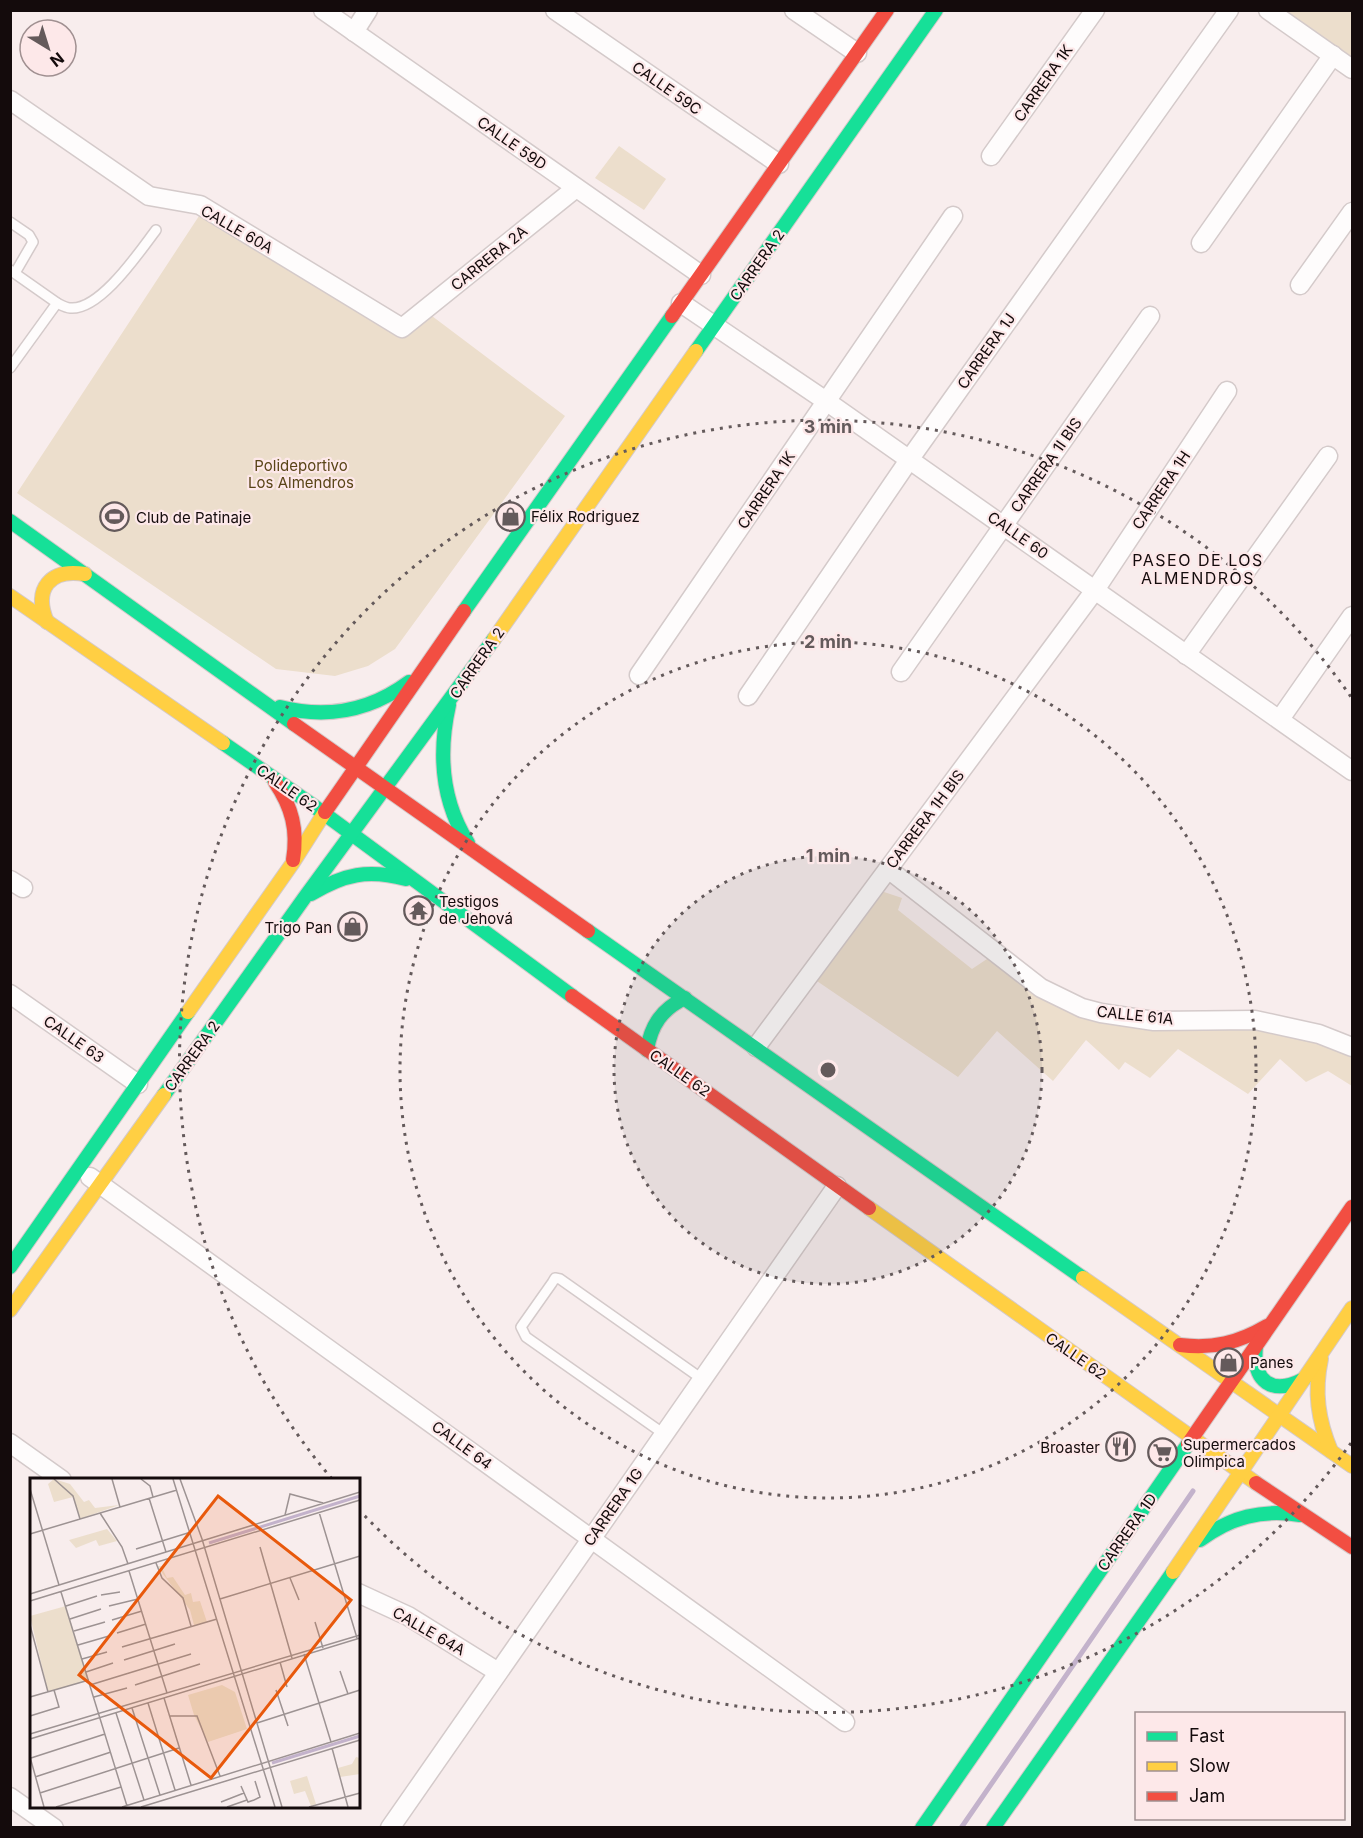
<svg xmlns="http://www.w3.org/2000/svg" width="1363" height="1838" font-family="Inter,sans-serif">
<rect width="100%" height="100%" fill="#f8eded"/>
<g fill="#ecdecc">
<polygon points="1280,11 1352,11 1352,69"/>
<polygon points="619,146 666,179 644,210 595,178"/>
<polygon points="199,216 402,328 428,313 565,416 395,649 368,666 335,676 276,669 17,493"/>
<polygon points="878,890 902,898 898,910 972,969 996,953 1101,1013 1255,1020 1352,1047 1352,1086 1328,1071 1306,1082 1280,1059 1248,1094 1178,1049 1150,1078 1125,1062 1119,1070 1086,1040 1053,1081 997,1031 958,1077 811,977"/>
</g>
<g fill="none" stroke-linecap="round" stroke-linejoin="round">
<polyline stroke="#c3b2cb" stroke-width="5" points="961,1828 1193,1491"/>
<defs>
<g id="lane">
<polyline points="10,222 29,235 33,242 15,273"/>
<polyline points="10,270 57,303 10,368"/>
<path d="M57,303C61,305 66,308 70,308C100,311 140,251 156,230"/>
<polyline points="664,1434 526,1337 521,1327 552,1283 555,1278 560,1279 702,1379"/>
</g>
<g id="street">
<polyline points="323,10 701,275"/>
<polyline points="555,10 779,164"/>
<polyline points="794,10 857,53"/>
<polyline points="1268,10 1352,69"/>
<polyline points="354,32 368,10"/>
<polyline points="10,100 149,196 200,205 402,328 576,188"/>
<polyline points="991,156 1095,10"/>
<polyline points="1201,243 1333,55"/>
<polyline points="1300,285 1352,212"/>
<polyline points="681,303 826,401 1352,771"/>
<polyline points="1186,655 1328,456"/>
<polyline points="901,672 1150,316"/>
<polyline points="639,675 953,216"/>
<polyline points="748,696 909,460 1229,10"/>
<polyline points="1280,719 1352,616"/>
<polyline points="888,869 1041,988 1082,1008 1101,1013 1154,1021 1255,1020 1319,1034 1352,1047"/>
<polyline points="10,880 23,888"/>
<polyline points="10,994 138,1084"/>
<polyline points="756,1047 1095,590 1227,391"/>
<polyline points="90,1177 845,1722"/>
<polyline points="10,1443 62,1480"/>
<polyline points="358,1593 408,1616 498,1672"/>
<polyline points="10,1797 54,1828"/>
<polyline points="390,1828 837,1186"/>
</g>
<g id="fast">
<polyline points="696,351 936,10"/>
<polyline points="10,521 294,724"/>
<polyline points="464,611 672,316"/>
<path d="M449,705C438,754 441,800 468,843"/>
<path d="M280,707C327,719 370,711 409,682"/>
<polyline points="223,743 311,804 572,996"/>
<path d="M311,894C344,874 368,869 406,879"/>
<polyline points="588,931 1083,1278"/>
<path d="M647,1050C651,1025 662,1009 685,998"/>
<polyline points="164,1095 305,897 494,639"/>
<polyline points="10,1267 188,1012"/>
<path d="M1256,1346C1252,1382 1272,1396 1304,1379"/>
<path d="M1200,1540C1231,1517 1262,1509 1300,1515"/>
<polyline points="922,1828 1188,1444"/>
<polyline points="993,1828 1173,1572"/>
</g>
<g id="slow">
<polyline points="10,596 223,743"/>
<path d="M47,622C33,589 50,568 85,574"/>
<polyline points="494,639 696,351"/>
<polyline points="188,1012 292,864 325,812"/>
<polyline points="869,1208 1256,1483"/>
<polyline points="1083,1278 1352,1466"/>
<polyline points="10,1310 164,1095"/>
<path d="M1321,1359C1314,1392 1318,1420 1331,1451"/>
<polyline points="1173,1572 1352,1308"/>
</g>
<g id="jam">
<polyline points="672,316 887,10"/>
<polyline points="294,724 588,931"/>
<path d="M275,782C292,807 298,830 293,860"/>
<polyline points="325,812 464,611"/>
<polyline points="572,996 869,1208"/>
<path d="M1180,1345C1213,1349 1238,1343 1267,1326"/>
<polyline points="1188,1444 1352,1207"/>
<polyline points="1256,1483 1352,1547"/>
</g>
</defs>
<use href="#lane" stroke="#d4caca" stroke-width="12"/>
<use href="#street" stroke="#d4caca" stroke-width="21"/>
<use href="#fast" stroke="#d4caca" stroke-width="16"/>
<use href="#slow" stroke="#d4caca" stroke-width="16"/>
<use href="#jam" stroke="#d4caca" stroke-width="16"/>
<use href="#lane" stroke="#fefcfc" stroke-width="9"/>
<use href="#street" stroke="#fefcfc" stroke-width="18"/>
<use href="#fast" stroke="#16e098" stroke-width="14"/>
<use href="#slow" stroke="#ffcf43" stroke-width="14"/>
<use href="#jam" stroke="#f24e42" stroke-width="14"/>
</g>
<circle cx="828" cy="1070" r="214" fill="#645a5b" fill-opacity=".12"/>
<g fill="none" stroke="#645a5b" stroke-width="3" stroke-dasharray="3 6">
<circle cx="828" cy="1070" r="214"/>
<circle cx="828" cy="1070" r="428"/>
<path d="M1351 1443A643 643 0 0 1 362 1513M332 1479A643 643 0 1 1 1351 697"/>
</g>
<defs>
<symbol id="shop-ring" viewBox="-11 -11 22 22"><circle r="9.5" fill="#fde8e9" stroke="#645a5b" stroke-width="1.5"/><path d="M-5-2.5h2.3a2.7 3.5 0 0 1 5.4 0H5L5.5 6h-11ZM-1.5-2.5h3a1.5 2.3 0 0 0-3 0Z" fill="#645a5b"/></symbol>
<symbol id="stadium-ring" viewBox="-11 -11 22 22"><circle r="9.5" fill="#fde8e9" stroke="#645a5b" stroke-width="1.5"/><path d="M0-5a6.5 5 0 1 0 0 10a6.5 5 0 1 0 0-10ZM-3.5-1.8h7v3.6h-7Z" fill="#645a5b"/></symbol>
<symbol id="temple-ring" viewBox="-11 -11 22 22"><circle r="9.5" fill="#fde8e9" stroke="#645a5b" stroke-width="1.5"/><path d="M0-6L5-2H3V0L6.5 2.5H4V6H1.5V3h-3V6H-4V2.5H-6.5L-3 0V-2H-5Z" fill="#645a5b"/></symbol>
<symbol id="restaurant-ring" viewBox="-11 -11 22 22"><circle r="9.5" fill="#fde8e9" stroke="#645a5b" stroke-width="1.5"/><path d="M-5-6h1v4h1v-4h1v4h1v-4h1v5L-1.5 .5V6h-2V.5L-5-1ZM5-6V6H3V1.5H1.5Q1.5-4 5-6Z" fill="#645a5b"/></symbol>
<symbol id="supermarket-ring" viewBox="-11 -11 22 22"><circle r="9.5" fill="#fde8e9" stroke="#645a5b" stroke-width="1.5"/><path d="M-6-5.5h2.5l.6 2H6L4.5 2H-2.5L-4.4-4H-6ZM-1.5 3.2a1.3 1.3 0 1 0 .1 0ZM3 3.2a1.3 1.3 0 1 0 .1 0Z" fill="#645a5b"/></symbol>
</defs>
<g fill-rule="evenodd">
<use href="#shop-ring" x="494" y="500" width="33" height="33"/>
<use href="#stadium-ring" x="98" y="500" width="33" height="33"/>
<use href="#temple-ring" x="402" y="894" width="33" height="33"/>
<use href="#shop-ring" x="336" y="910" width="33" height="33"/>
<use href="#shop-ring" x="1212" y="1346" width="33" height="33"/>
<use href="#restaurant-ring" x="1104" y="1430" width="33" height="33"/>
<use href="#supermarket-ring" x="1146" y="1436" width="33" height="33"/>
</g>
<g text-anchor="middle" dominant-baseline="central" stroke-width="4.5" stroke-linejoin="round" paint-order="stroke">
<g font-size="15" fill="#140b0c" stroke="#fde8e9">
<text transform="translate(1043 83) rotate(-55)">CARRERA 1K</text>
<text transform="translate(667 88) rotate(35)">CALLE 59C</text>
<text transform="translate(512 143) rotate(35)">CALLE 59D</text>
<text transform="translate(237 229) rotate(30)">CALLE 60A</text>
<text transform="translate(489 258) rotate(-39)">CARRERA 2A</text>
<text transform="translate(757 265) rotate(-55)">CARRERA 2</text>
<text transform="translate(986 351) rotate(-55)">CARRERA 1J</text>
<text transform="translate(1046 465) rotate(-55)">CARRERA 1I BIS</text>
<text transform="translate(766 490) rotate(-56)">CARRERA 1K</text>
<text transform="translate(1161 490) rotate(-56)">CARRERA 1H</text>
<text transform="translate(1018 535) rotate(35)">CALLE 60</text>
<text transform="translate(477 663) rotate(-55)">CARRERA 2</text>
<text transform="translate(287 788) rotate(35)">CALLE 62</text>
<text transform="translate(925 819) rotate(-53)">CARRERA 1H BIS</text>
<text transform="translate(1135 1015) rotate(6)">CALLE 61A</text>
<text transform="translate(74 1039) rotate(35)">CALLE 63</text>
<text transform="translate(192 1056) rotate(-54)">CARRERA 2</text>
<text transform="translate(680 1073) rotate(35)">CALLE 62</text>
<text transform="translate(1076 1356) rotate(35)">CALLE 62</text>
<text transform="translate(462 1445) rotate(36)">CALLE 64</text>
<text transform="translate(613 1507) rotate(-55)">CARRERA 1G</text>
<text transform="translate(1127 1532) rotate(-55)">CARRERA 1D</text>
<text transform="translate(429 1631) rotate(30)">CALLE 64A</text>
</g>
<g font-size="15" fill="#594417" stroke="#fde8e9">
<text x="301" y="465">Polideportivo<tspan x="301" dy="17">Los Almendros</tspan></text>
</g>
<g font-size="15" fill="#140b0c" stroke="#fde8e9" text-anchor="start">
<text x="531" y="516">Félix Rodriguez</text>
<text x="136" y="517">Club de Patinaje</text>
<text x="439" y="901">Testigos<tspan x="439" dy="17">de Jehová</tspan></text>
<text x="332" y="927" text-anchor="end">Trigo Pan</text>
<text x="1250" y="1362">Panes</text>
<text x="1183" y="1444">Supermercados<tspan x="1183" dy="17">Olimpica</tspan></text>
<text x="1100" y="1447" text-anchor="end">Broaster</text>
</g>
<g font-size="16" letter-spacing="1.5" fill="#140b0c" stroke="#fde8e9">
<text x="1198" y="560">PASEO DE LOS<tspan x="1198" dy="18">ALMENDROS</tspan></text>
</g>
</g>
<g transform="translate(30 1478)">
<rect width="330" height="330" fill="#f8eded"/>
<path d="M24,1L40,6L54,24L59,22L65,30L89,27L50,41L43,19L24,24L18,6ZM77,51L87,63L69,68L66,62L46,70L39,62ZM127,88H131L137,100L143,99L155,117L161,115L163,124L170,123L177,144L164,147L160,132ZM36,128L59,202L18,214L0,138ZM192,207L205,214L217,251L178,264L164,237L158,217ZM326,279L330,280V296L310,299L308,290L322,286ZM277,298L286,326L281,328L275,313L264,316L260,303Z" fill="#ecdecc"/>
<path fill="none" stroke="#c3b2cb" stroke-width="3" d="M179,65L330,18M242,285L330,258"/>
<path fill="none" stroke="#9d9393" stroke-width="1.5" d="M24,1L43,18L50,41M82,1L90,29M111,1L120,8L123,19M143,1L245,329M150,1L172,61L252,329M0,11L29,107M119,20L136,74M289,34L327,160M70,35L92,69L98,86M255,37L260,16L293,25M0,56L147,12M230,69L262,180M106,71L161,54M126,85L132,100L153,120L161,148M99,93L137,215M260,100L269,122M31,114L97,328M0,116L330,14M71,117L90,114M190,121L330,78M0,123L330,22M36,128L67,118M79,128L108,121M40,141L71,131M82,142L112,133M285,144L293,170M0,147L18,214M44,153L75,144M87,155L116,146M48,167L79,158M92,169L187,141M274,176L301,264M52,181L77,174M94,182L145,166M250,184L257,209M310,193L318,216M56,194L83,185M60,207L161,176M105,207L170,186M246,212L258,248M0,219L59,202M64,219L97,210M134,220L161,307M118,225L145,312M102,230L130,317M86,235L114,322M0,238L29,229L24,212M140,238H167L190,298M227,245L330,212M0,256L330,157M0,261L330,160M302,270L318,329M0,279L14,329M1,280L75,256M5,299L81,274M211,308L218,324L224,322L230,319L225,303M10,315L149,270M191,324L214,315M26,329L91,309M92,329L330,255M111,329L330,262M197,329L217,322M279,329L330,315"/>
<path fill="#e8590c" fill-opacity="0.15" stroke="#e8590c" stroke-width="3" d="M188,18L321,122L181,300L49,197Z"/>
<rect width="330" height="330" fill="none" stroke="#140b0c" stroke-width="3"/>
</g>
<circle cx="828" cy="1070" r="9" fill="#645a5b" stroke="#fde8e9" stroke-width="3"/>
<g font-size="18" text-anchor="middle" font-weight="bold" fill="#645a5b" stroke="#fde8e9" stroke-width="4.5" stroke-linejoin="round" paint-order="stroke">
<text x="828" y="433">3 min</text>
<text x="828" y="648">2 min</text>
<text x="828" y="862">1 min</text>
</g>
<rect width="1363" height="1838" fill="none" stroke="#140b0c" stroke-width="24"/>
<rect x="1135" y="1712" width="210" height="108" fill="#fde8e9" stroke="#a09091" stroke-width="1.5"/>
<rect x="1147" y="1732" width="30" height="9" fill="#16e098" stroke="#a09091" stroke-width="1.5"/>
<text x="1189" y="1742" font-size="18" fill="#140b0c">Fast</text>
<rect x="1147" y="1762" width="30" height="9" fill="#ffcf43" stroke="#a09091" stroke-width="1.5"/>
<text x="1189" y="1772" font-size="18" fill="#140b0c">Slow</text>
<rect x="1147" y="1792" width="30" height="9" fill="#f24e42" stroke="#a09091" stroke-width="1.5"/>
<text x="1189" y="1802" font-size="18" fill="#140b0c">Jam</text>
<g transform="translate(48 48) rotate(142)"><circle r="28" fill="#fde8e9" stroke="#a09091" stroke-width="1.5"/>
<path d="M0-4.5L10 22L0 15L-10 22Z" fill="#645a5b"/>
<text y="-9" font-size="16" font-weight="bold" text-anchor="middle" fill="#140b0c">N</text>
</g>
</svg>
